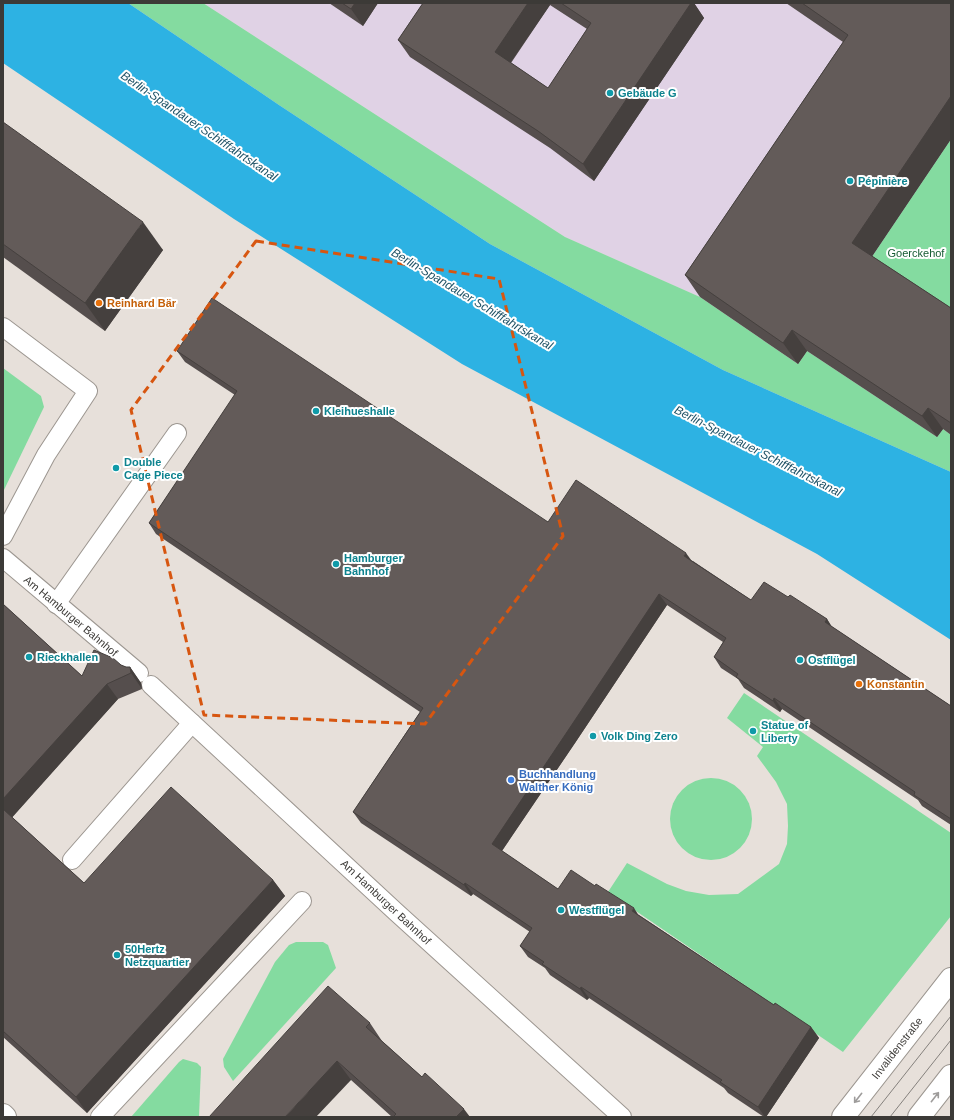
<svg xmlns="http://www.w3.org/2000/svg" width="954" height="1120" font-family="Arial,sans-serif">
<rect width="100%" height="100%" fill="#e7e0da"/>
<polygon fill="#e0d2e5" points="203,3 951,3 951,435 943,429 937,437 807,351 798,364 700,297 565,237"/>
<g fill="#84dba0">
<polygon points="128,3 203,3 565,237 700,297 798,364 807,351 937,437 943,429 951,435 951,472 723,370 490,244 279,105"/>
<polygon points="951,139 951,319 867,264"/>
<polygon points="3,368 41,396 44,407 3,492"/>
<polygon points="744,693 951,833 951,916 843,1052 608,892 627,863 667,884 686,891 709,895 738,894 779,864 787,844 788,826 787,804 776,782 757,756 763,747 727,718"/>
<circle cx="711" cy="819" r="41"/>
<polygon points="296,942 323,942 328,945 336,968 233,1081 224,1067 223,1059 275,962 289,945"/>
<polygon points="183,1059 197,1063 201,1067 199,1117 131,1117 179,1062"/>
</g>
<polygon fill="#2db2e3" points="3,3 128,3 279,105 490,244 723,370 951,472 951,640 817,554 462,364 234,219 3,63"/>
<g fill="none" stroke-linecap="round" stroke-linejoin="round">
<defs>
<g id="lane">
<polyline points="3,327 88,391 46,455 3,536"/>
<polyline points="3,558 139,673"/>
<polyline points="56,604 177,433"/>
<polyline points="151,685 396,912 622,1117"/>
<polyline points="72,860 192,723"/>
<polyline points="100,1117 302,901"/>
</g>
<polyline id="street" points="3,1115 5,1117"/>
<g id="secondary">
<polyline points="843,1117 951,979"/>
<polyline points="919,1117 951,1076"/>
</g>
</defs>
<use href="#lane" stroke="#9c9690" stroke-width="20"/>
<use href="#street" stroke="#9c9690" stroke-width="24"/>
<use href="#secondary" stroke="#9c9690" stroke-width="24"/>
<use href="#lane" stroke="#fff" stroke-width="18"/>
<use href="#street" stroke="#fff" stroke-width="22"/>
<use href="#secondary" stroke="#fff" stroke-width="22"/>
<g stroke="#85817d" stroke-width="1">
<polyline points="871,1117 951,1016"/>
<polyline points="890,1117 951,1040"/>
</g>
</g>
<g fill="#554e4d" fill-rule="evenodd">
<polygon points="329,3 378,3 363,26"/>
<path d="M423,3H694L704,18L594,181L550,148L410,57L398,40ZM550,5L587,29L548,88L511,63Z"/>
<polygon points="786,3 951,3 951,139 872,256 951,308 951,435 943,429 937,437 807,351 798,364 700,297 685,275 843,42"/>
<polygon points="3,122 163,250 105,331 3,257"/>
<polygon points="177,351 548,522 693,561 751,600 788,597 827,619 831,626 951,706 951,825 922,806 918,800 782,709 780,712 744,688 738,679 721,668 714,657 723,642 667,605 575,743 502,851 558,889 639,915 774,1005 811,1027 819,1038 766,1117 764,1117 728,1093 724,1088 589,998 587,1000 550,975 545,968 528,957 520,946 530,932 473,894 471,896 361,823 353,812 420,712 156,534 149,523 235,395 185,362"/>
<polygon points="3,604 82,676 121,665 126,667 130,667 141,683 142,689 118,699 12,817 84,883 273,880 285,896 87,1113 3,1037"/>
<polygon points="370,1023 382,1041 422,1077 470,1117 392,1117 351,1080 209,1117"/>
</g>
<g fill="#45403e">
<polygon points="355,3 378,3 363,26 351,9"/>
<polygon points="528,3 549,3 550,5 506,69 495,52"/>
<polygon points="691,3 694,3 704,18 594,181 583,164"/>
<polygon points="951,96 951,139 867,264 852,243"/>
<polygon points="143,222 163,250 105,331 85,303"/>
<polygon points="792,330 807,351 798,364 783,343"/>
<polygon points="928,408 943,429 937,437 922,416"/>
<polygon points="686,553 694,564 684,556"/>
<polygon points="659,594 667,605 575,743 499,855 492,844"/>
<polygon points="827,619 834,630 825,622"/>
<polygon points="130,667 141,683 142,689 131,673"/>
<polygon points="107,684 118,699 9,821 3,812 3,799"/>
<polygon points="774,698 782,709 780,712 773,701"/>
<polygon points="273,880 285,896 87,1113 76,1097"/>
<polygon points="465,883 473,894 471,896 464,885"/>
<polygon points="634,908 641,919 632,911"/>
<polygon points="581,987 589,998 587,1000 580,989"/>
<polygon points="811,1027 819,1038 766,1117 765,1117 758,1107"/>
<polygon points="337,1061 351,1080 316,1117 285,1117"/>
<polygon points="464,1109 470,1117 456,1117"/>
</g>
<g fill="#635b59" stroke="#45403e">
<polygon points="342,3 355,3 351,9"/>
<polygon points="423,3 528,3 495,52 548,88 591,23 561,3 691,3 583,164 538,131 398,40"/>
<polygon points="802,3 951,3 951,96 852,243 951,308 951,423 928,408 922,416 792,330 783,343 685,275 848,35"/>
<polygon points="3,122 143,222 85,303 3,244"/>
<polygon points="212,298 548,522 576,480 686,553 684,556 751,600 764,582 788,597 790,595 827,619 825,622 951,706 951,819 914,795 915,792 774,698 773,701 736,677 738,674 714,657 726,638 659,594 567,732 492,844 558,889 571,870 595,886 596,884 634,908 632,911 774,1005 775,1003 811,1027 758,1107 720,1082 722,1080 581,987 580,989 542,964 544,962 520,946 532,928 465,883 464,885 353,812 423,708 149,523 237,391 177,351"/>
<polygon points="3,604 82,676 94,650 113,658 121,665 126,667 130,667 131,673 107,684 3,799"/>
<polygon points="171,787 273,880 76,1097 3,1031 3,809 84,883"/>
<polygon points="328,986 370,1023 366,1027 422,1077 425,1073 464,1109 456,1117 393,1117 396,1114 337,1061 285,1117 209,1117"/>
</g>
<defs><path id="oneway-shaft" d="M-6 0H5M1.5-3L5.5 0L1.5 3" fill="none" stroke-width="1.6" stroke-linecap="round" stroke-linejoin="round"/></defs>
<g stroke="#9e9c9b">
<use href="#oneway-shaft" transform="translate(935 1097) rotate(-52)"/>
<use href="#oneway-shaft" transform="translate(858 1098) rotate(128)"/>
</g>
<path fill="none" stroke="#d75610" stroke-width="3" stroke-dasharray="8 5" stroke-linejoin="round" d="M256,241L499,279L563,536L425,724L204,715L131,410Z"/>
<g fill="#0f9aa8" stroke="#fff" stroke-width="1.5">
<circle cx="610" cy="93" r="4"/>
<circle cx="850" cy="181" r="4"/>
<circle cx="316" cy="411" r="4"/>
<circle cx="116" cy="468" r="4"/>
<circle cx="336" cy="564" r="4"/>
<circle cx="29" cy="657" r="4"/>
<circle cx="800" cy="660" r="4"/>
<circle cx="753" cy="731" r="4"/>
<circle cx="593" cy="736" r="4"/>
<circle cx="561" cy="910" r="4"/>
<circle cx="117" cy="955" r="4"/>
</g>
<g fill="#e8710a" stroke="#fff" stroke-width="1.5">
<circle cx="99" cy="303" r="4"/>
<circle cx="859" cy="684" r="4"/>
</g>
<circle fill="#3f7fe0" stroke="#fff" stroke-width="1.5" cx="511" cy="780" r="4"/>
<g text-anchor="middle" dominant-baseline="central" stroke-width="4" stroke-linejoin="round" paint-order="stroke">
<g font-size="11" font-weight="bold" fill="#0d838f" stroke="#fff" text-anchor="start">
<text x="618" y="93">Gebäude G</text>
<text x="858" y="181">Pépinière</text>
<text x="324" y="411">Kleihueshalle</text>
<text x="124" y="462">Double<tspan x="124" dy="13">Cage Piece</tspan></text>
<text x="344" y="558">Hamburger<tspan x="344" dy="13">Bahnhof</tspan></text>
<text x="37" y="657">Rieckhallen</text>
<text x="808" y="660">Ostflügel</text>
<text x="761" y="725">Statue of<tspan x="761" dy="13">Liberty</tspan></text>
<text x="601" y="736">Volk Ding Zero</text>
<text x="569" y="910">Westflügel</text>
<text x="125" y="949">50Hertz<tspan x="125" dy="13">Netzquartier</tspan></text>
</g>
<g font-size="11" fill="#155b32" stroke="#fff">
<text x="916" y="253">Goerckehof</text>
</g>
<g font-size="11" font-weight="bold" fill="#c56008" stroke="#fff" text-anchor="start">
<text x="107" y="303">Reinhard Bär</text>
<text x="867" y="684">Konstantin</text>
</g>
<g font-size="11" fill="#3c3a37" stroke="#fff">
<text transform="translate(71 616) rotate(40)">Am Hamburger Bahnhof</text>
<text transform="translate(386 902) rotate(43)">Am Hamburger Bahnhof</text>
<text transform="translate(897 1048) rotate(-52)">Invalidenstraße</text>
</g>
<g font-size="11" font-weight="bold" fill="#366cbe" stroke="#fff" text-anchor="start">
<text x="519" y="774">Buchhandlung<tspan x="519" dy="13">Walther König</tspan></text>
</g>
<g font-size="12" font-style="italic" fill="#1f5266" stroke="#fff">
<text transform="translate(199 126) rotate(34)">Berlin-Spandauer Schifffahrtskanal</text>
<text transform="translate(472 299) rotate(31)">Berlin-Spandauer Schifffahrtskanal</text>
<text transform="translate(758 451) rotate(27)">Berlin-Spandauer Schifffahrtskanal</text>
</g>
</g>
<rect width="954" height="1120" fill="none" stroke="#3c3a37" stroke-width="8"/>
</svg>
